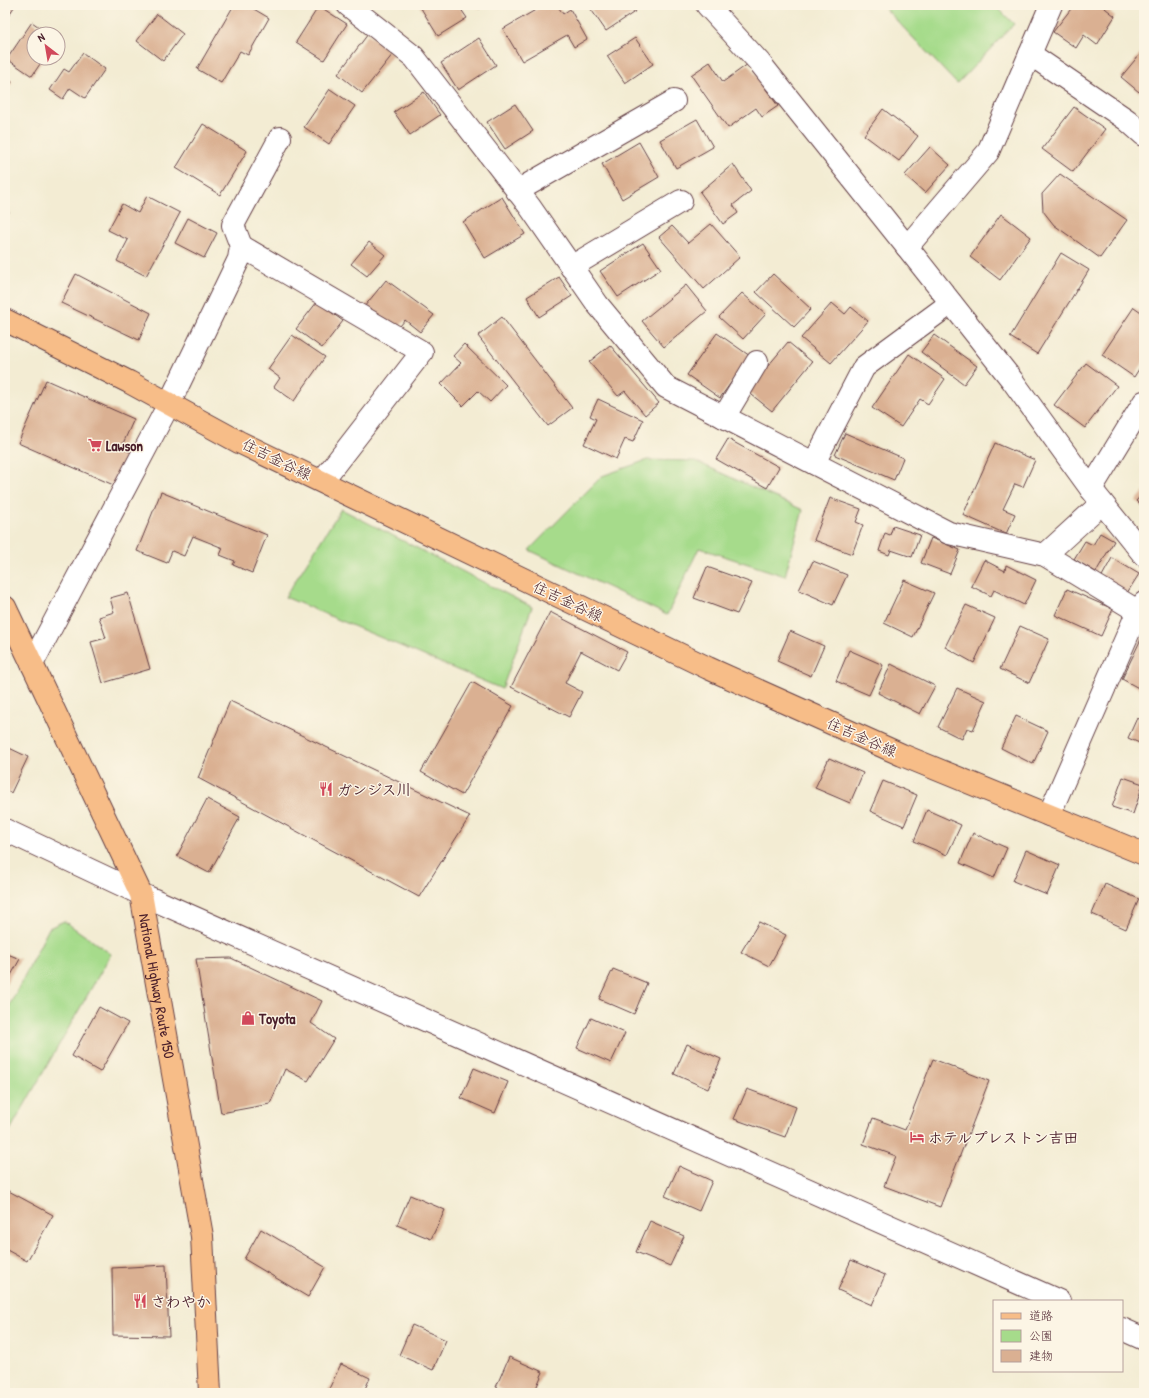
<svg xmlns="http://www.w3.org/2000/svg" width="1149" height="1398" font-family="'Patrick Hand','Klee One',sans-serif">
<rect width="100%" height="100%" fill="#fcf5e5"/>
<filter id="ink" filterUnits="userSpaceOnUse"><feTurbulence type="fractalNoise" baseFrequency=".025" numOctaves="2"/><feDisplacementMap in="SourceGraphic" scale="8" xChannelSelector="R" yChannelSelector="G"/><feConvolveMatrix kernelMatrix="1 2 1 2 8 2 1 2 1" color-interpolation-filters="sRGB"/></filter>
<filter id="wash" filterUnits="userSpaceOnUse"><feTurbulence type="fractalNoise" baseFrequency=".012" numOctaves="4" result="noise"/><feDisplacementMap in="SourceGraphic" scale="16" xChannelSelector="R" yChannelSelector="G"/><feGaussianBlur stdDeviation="0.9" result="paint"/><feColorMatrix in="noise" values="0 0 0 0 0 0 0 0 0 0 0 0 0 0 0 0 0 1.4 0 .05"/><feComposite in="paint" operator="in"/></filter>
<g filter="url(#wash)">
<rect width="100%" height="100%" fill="#f3ecd3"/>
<g fill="#a6db8b" stroke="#787d5b">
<polygon points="882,5 995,5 1014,24 957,84"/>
<polygon points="647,460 695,461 803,510 785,576 699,548 667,615 529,550 602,476"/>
<polygon points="341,509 532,607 502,689 285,597"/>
<polygon points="64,921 111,954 5,1139 5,1014 49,928"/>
</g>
<g id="blocks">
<g fill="#dab092">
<polygon points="5,5 11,5 14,7 5,21"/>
<polygon points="234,5 247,5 269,18 248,55 240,51 221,83 197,69"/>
<polygon points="419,5 458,5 467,18 438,36"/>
<polygon points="477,5 487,5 479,9"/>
<polygon points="544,5 557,5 563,14 570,9 587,39 574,47 567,35 522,61 503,29"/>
<polygon points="588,5 633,5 636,11 606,31"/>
<polygon points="1074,5 1101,5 1115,16 1097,45 1084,35 1076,48 1053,32"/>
<polygon points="319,6 347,24 324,60 296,42"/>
<polygon points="157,14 183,34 163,61 137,41"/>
<polygon points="32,22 49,34 34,34 34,58 44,58 32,76 7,59"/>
<polygon points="368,34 393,54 362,93 338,74"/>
<polygon points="479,38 496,65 458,90 441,63"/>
<polygon points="635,38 653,64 625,83 607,56"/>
<polygon points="1144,49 1144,86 1139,92 1121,77"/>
<polygon points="83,53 105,69 85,98 70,88 63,99 50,90 64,69 69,72"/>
<polygon points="710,62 723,82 748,64 778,106 762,117 756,108 728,128 691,75"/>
<polygon points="5,75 12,82 5,91"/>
<polygon points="330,89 355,106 329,144 304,127"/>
<polygon points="424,92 440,115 410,135 394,112"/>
<polygon points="515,104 533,131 505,149 487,122"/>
<polygon points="1074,107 1105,129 1073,172 1042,149"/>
<polygon points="883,109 918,136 899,161 864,135"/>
<polygon points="697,119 713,147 676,168 660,140"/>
<polygon points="203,124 247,151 220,195 176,168"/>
<polygon points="639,142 659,177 622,199 602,164"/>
<polygon points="930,147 950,165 925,193 905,175"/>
<polygon points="733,164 751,191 733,205 738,213 723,224 700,192"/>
<polygon points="1060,174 1127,220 1100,258 1054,225 1043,211 1042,194"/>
<polygon points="147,196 180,213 146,276 117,261 128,240 108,230 122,204 138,213"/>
<polygon points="502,197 525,234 485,258 463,222"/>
<polygon points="5,211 9,212 5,220"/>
<polygon points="1001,214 1031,237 1000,280 970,257"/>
<polygon points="188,218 217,233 204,258 175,243"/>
<polygon points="711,224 740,257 704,289 659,237 672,226 688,243"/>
<polygon points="369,242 385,255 367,276 351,264"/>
<polygon points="643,243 661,269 618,297 600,271"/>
<polygon points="1061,253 1089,270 1037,354 1010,337"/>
<polygon points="76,274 151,313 139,340 61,303"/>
<polygon points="773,274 811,309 794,327 756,292"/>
<polygon points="559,277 572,296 539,317 527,297"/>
<polygon points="386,280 434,315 420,332 405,320 396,331 364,307"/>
<polygon points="686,285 707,311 664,347 642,321"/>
<polygon points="742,293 766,314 743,339 719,317"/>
<polygon points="317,302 343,321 322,348 296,329"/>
<polygon points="832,303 845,314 851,307 868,321 831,363 801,338"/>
<polygon points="1134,307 1144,314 1144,361 1134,377 1102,355"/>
<polygon points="502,317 572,408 548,426 478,336"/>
<polygon points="717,333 750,356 720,398 687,375"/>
<polygon points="292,335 325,357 294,401 274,387 280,378 268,369"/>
<polygon points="934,335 977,366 964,384 921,352"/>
<polygon points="788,342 812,362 772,411 747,391"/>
<polygon points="464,344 506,385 490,402 478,391 463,406 441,384 461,363 453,356"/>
<polygon points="610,345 659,403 645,415 625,391 618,396 589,362"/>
<polygon points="909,354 945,379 928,404 920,399 901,427 872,408"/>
<polygon points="1086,363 1117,386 1085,428 1054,405"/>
<polygon points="46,380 134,419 121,448 133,453 118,487 18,443"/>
<polygon points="598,399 643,420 633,442 625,439 616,459 584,444 596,419 590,416"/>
<polygon points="1144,421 1144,433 1138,429"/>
<polygon points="845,433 903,458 894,480 835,455"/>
<polygon points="728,439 779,467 767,488 716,459"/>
<polygon points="995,443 1035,460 1023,487 1015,484 1003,509 1015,514 1006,534 963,515"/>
<polygon points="161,492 267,535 252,573 233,565 235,561 220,555 223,548 193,536 184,556 172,551 167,563 137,551"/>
<polygon points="1144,492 1144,508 1136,501"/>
<polygon points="830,498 861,509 856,522 863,525 852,554 814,540"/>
<polygon points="893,526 920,535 912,557 891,550 889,555 879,551 885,533 890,535"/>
<polygon points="1100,533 1114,541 1096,572 1074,559 1085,541 1093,545"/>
<polygon points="931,538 960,550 950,574 921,563"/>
<polygon points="1112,558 1139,574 1127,593 1101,578"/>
<polygon points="984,560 1005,571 1006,565 1036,580 1024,605 994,590 991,596 971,586"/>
<polygon points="813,561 847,575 833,605 799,590"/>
<polygon points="707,567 752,583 737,614 694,598"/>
<polygon points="904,580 934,593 913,637 884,623"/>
<polygon points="1067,589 1113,609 1101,636 1055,615"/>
<polygon points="128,593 150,669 103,683 91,642 106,638 99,617 114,612 110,598"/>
<polygon points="966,605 995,618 974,663 945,647"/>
<polygon points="550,612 627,652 617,670 581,651 565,683 582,692 569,717 511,687"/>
<polygon points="1020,626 1049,639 1029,683 1000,669"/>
<polygon points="790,631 824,646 811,676 777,661"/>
<polygon points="1142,637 1144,638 1144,691 1122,679"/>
<polygon points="849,650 883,665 869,695 836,681"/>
<polygon points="891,664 935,686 920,714 878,693"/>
<polygon points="472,682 513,706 462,795 421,772"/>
<polygon points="957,688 986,701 973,730 967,728 962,739 938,727"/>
<polygon points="230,701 470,816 419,897 198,778"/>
<polygon points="1016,716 1048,731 1033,764 1001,748"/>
<polygon points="1137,718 1144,721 1144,745 1128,738"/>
<polygon points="5,746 28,757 11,793 5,790"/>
<polygon points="829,758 863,773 850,803 815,788"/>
<polygon points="1123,777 1143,784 1133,814 1112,807"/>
<polygon points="883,781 917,795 904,826 870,811"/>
<polygon points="207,799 240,817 209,873 177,856"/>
<polygon points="927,810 961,825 947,855 914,841"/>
<polygon points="973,833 1007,848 994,878 960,863"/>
<polygon points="1026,850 1060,865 1047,895 1013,881"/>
<polygon points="1105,884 1139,899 1126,929 1092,914"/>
<polygon points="759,922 786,935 769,966 741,952"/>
<polygon points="5,953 20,959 5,986"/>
<polygon points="231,958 322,1001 311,1023 334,1039 308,1081 285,1069 270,1104 221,1113 196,959"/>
<polygon points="613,969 647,983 634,1014 599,999"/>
<polygon points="99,1007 128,1023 100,1072 72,1056"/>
<polygon points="591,1018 625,1033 611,1063 577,1048"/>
<polygon points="687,1044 721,1059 708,1089 674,1074"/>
<polygon points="933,1059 989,1081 940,1207 884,1186 896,1156 863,1144 873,1118 905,1130"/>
<polygon points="474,1068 508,1082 495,1113 461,1098"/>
<polygon points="747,1089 796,1107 785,1137 734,1119"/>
<polygon points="679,1166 712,1181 699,1211 665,1196"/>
<polygon points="5,1189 53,1215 27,1261 5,1249"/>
<polygon points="410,1195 445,1210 431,1239 397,1225"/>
<polygon points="650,1221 684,1236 670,1266 636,1252"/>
<polygon points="261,1229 325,1267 308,1297 244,1259"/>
<polygon points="851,1260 885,1275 872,1305 838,1290"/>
<polygon points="166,1265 169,1336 113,1335 112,1268"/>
<polygon points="412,1325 446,1340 433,1370 399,1355"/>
<polygon points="509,1357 543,1372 534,1393 509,1393 496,1387"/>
<polygon points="341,1364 370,1378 363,1393 327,1393"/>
</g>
</g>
</g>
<g filter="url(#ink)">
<use href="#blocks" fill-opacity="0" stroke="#633e44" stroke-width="1"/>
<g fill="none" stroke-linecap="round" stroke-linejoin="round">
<defs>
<g id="minor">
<polyline points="348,5 414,57 530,207 598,305 666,387 949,533 1045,555 1144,615"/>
<polyline points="707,5 760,63 907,247 1012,380 1091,489 1144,555"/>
<polyline points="1030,54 1127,120 1144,135"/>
<polyline points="517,191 674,101"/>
<polyline points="241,246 233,225 280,138"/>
<polyline points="907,247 988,152 1051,5"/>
<polyline points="571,267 681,201"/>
<polyline points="724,417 757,362"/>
<polyline points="814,463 864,367 951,303"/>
<polyline points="1091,489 1144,402"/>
<polyline points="1045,555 1102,503"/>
<polyline points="32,664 169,404 239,259 241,246 422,352 322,481"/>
<polyline points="1049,815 1138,611 1144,603"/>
<polyline points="5,830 141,894 1059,1301"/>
<polyline points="1122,1329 1144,1339"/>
</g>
<polyline id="major" points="5,320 129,382 239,442 708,668 902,755 1144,854"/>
<g id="highway">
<path id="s1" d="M5,607L141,894L202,1236L210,1393"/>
</g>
</defs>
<use href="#minor" stroke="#633e44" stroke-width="24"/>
<use href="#major" stroke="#633e44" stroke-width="24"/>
<use href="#highway" stroke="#633e44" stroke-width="24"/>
<use href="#minor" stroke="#fff" stroke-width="22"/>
<use href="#major" stroke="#f7bd88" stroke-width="22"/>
<use href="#highway" stroke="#f7bd88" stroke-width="22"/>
</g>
</g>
<defs>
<symbol id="supermarket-bare" viewBox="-9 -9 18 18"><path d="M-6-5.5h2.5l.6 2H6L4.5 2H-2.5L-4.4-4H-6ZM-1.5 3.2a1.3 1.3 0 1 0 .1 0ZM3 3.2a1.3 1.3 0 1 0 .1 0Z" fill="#d1495b" stroke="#fcf5e5" stroke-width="2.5" paint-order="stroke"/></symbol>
<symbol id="restaurant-bare" viewBox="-9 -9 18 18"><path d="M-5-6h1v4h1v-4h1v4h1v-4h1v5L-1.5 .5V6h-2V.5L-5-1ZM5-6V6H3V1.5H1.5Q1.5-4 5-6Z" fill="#d1495b" stroke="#fcf5e5" stroke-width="2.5" paint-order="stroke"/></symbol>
<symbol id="shop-bare" viewBox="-9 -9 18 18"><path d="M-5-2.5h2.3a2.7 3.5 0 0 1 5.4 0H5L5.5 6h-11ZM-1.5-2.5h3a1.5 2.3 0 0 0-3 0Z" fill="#d1495b" stroke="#fcf5e5" stroke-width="2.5" paint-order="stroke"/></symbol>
<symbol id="hotel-bare" viewBox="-9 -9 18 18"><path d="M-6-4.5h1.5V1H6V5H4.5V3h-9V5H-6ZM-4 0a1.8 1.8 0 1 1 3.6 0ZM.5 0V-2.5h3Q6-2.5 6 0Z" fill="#d1495b" stroke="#fcf5e5" stroke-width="2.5" paint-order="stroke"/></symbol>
</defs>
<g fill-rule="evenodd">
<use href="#supermarket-bare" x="85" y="435" width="20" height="20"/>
<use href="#restaurant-bare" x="316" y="779" width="20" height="20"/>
<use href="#shop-bare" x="238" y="1008" width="20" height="20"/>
<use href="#hotel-bare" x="907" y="1127" width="20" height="20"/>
<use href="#restaurant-bare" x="130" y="1291" width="20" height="20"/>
</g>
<g text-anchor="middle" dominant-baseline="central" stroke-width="3" stroke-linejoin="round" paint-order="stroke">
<g font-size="15" font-weight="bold" fill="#4a1f2b" stroke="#fcf5e5" text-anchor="start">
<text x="106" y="445">Lawson</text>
<text x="337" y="789">ガンジス川</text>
<text x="259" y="1018">Toyota</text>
<text x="928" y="1137">ホテルプレストン吉田</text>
<text x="151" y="1301">さわやか</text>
</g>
<g font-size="15" fill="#4a1f2b" stroke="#fcf5e5">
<text transform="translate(277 459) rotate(26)">住吉金谷線</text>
<text transform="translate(568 601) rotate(25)">住吉金谷線</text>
<text transform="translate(862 737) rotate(24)">住吉金谷線</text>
<text stroke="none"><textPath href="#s1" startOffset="411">National Highway Route 150</textPath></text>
</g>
</g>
<rect width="1149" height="1398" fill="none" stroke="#fcf5e5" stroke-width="20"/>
<rect x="993" y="1300" width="130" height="72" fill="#fcf5e5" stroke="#b59f9b"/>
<rect x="1001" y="1313" width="20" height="6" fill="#f7bd88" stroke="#b59f9b"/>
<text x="1029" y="1320" font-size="12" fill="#4a1f2b">道路</text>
<rect x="1001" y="1330" width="20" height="12" fill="#a6db8b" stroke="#b59f9b"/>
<text x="1029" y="1340" font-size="12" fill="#4a1f2b">公園</text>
<rect x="1001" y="1350" width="20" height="12" fill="#dab092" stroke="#b59f9b"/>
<text x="1029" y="1360" font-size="12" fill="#4a1f2b">建物</text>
<g transform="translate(46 46) rotate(329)"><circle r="19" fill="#fcf5e5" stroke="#b59f9b"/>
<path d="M0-3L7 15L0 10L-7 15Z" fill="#d1495b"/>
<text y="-6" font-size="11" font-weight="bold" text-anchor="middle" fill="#4a1f2b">N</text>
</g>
</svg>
